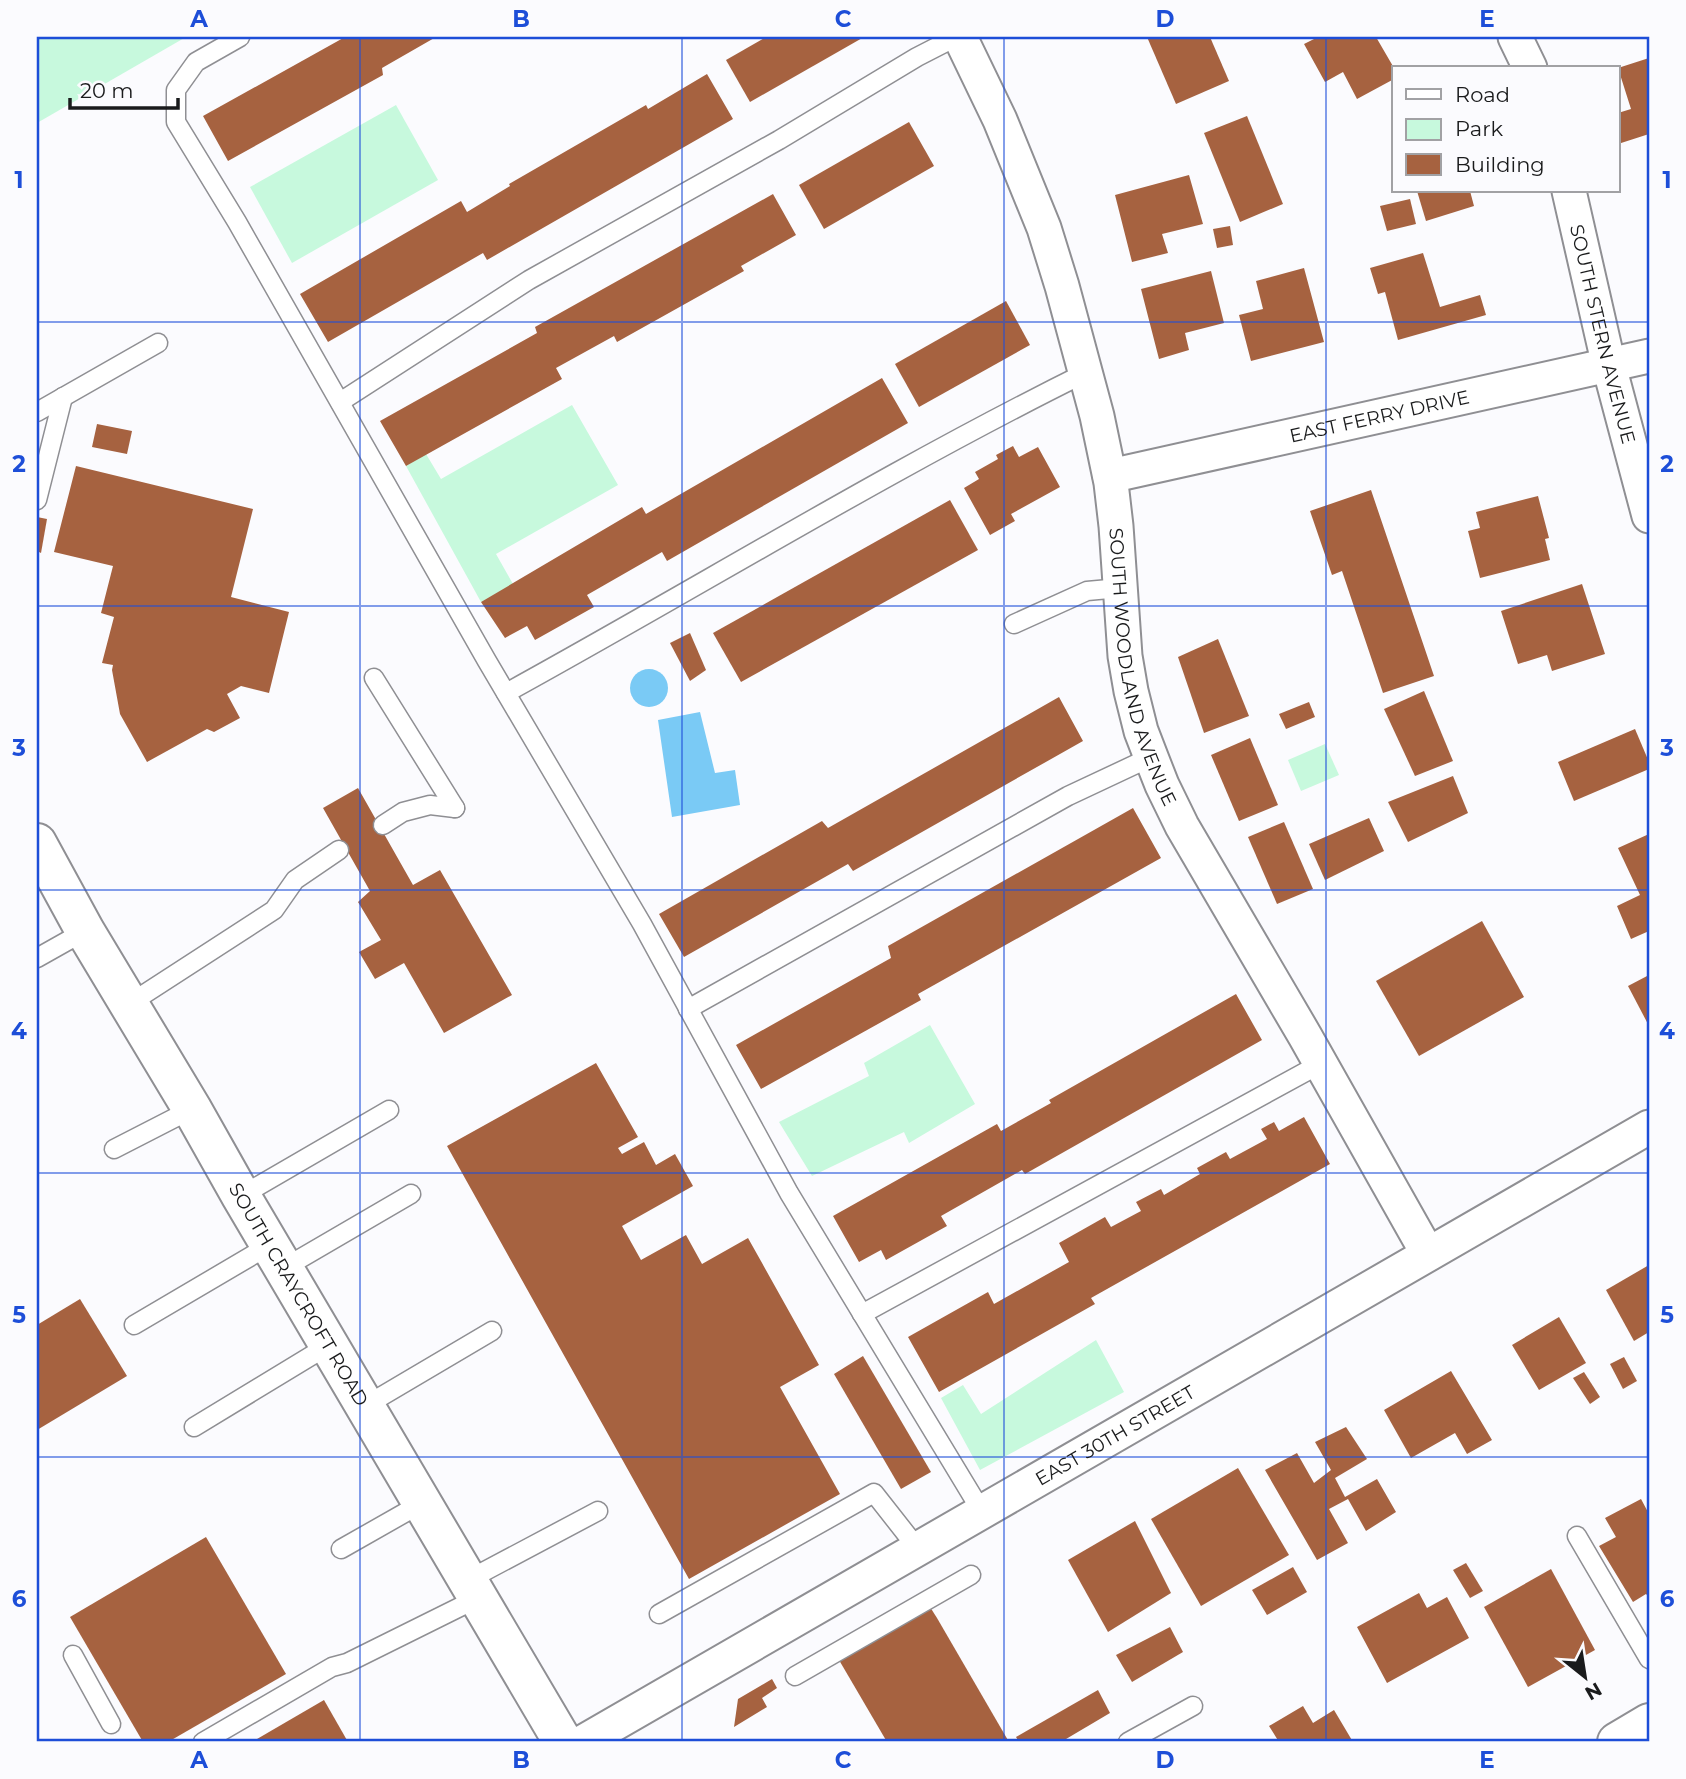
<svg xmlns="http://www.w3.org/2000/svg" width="1686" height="1779" font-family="Montserrat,sans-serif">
<rect width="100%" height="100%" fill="#fbfbfe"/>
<g fill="#c7f9dd">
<polygon points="37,37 186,37 37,123"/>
<polygon points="396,105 438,180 292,263 250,187"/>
<polygon points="572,405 618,485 496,554 513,584 481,602 406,466 426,454 441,479"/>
<polygon points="1325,744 1339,775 1301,791 1288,760"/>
<polygon points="930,1025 975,1104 909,1143 904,1132 812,1176 779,1122 869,1076 864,1063"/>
<polygon points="1096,1340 1124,1392 980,1470 941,1398 963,1385 981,1414"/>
</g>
<g fill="#7acaf5">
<circle cx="649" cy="688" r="19"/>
<polygon points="700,712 715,773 735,770 740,805 672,817 658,720"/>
</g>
<g fill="#a66240">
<polygon points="345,37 436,37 382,68 383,75 228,161 203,116"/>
<polygon points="766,37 864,37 750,102 726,60"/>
<polygon points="1147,37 1210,37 1229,81 1176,104"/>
<polygon points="1318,37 1376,37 1394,68 1394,79 1357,99 1343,72 1325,82 1304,44"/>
<polygon points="1649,58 1649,134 1618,144 1618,113 1631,109 1618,68"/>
<polygon points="707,74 733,119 487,260 483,253 328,342 300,294 461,201 467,212 510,186 509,184 646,105 648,109"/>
<polygon points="1247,116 1283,204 1240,222 1204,133"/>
<polygon points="909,122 934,166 824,229 799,185"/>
<polygon points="1189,175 1203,224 1162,234 1168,253 1132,262 1115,195"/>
<polygon points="1417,191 1470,191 1474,206 1426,221"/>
<polygon points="773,194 796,235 741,266 744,271 617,342 614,336 556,368 562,379 406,466 380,421 537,333 535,327"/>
<polygon points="1410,199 1416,224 1387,231 1380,206"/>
<polygon points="1230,226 1233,245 1217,248 1213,229"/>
<polygon points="1423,253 1440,307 1480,295 1486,315 1398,340 1385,292 1378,294 1370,268"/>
<polygon points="1304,268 1324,342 1251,361 1239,315 1263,309 1256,281"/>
<polygon points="1211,271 1224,323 1185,333 1189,350 1159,359 1141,289"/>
<polygon points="1006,301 1030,345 919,407 895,364"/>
<polygon points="882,378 908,423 667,561 662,552 587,595 594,607 535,640 527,626 505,638 481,602 642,507 646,514"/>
<polygon points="97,424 132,431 127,454 92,447"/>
<polygon points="1013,446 1019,457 1038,447 1060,487 1011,514 1015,521 990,535 964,488 979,479 975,472 998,459 996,455"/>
<polygon points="76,466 253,509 231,597 289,612 269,693 241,686 227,694 240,718 214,732 207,729 147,762 120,714 112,670 113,665 102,663 114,617 101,613 113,566 54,552"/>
<polygon points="1371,490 1434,676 1383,693 1342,571 1332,575 1310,511"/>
<polygon points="1538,496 1549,538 1545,539 1550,560 1480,578 1468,531 1480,528 1476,512"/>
<polygon points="950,500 978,550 741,682 713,633"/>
<polygon points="37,517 47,519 41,553 37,551"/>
<polygon points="1582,584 1605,654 1552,671 1547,655 1518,664 1501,611"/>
<polygon points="690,633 706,670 690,681 670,643"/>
<polygon points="1218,639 1249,716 1204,733 1178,657"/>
<polygon points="1424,691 1453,761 1415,776 1384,709"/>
<polygon points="1059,697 1083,741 853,871 848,864 684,957 659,914 815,825 822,821 828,828"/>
<polygon points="1309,702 1315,717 1286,729 1279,714"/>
<polygon points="1635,729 1649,762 1649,769 1574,801 1558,762"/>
<polygon points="1250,738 1278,805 1239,821 1211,755"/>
<polygon points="1453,776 1468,813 1408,842 1388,802"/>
<polygon points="358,788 413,885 440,870 512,995 444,1033 404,963 375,979 359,952 381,940 358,902 370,891 323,808"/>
<polygon points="1133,808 1161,858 918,994 921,1000 761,1089 736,1045 891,958 888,946"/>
<polygon points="1369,818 1384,851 1325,880 1309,844"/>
<polygon points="1284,822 1313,889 1277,904 1248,837"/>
<polygon points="1649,834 1649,931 1631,939 1617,906 1640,895 1618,848"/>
<polygon points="1482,921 1524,997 1419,1056 1376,981"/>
<polygon points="1649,975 1649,1026 1628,986"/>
<polygon points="1236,994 1262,1040 1025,1174 1022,1170 941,1216 947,1226 886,1260 881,1250 859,1262 833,1216 997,1124 1001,1131 1051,1103 1049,1100"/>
<polygon points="596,1063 638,1137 618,1148 622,1154 644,1142 656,1165 675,1154 693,1186 622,1226 641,1260 686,1235 702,1264 748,1238 819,1365 780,1387 840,1494 689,1579 447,1146"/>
<polygon points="1304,1117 1330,1164 1091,1298 1095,1304 939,1392 908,1337 988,1292 994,1304 1069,1262 1059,1243 1105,1217 1111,1227 1141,1211 1136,1202 1161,1189 1164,1195 1200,1174 1197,1168 1226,1152 1230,1159 1267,1139 1261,1129 1274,1122 1279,1131"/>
<polygon points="1649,1265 1649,1332 1634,1341 1606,1290"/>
<polygon points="80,1299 127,1376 37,1430 37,1325"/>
<polygon points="1559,1317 1586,1363 1539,1390 1512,1345"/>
<polygon points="863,1356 931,1472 901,1489 834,1374"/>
<polygon points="1624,1357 1637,1381 1623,1389 1610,1364"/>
<polygon points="1451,1371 1492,1440 1467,1454 1455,1433 1411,1458 1384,1410"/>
<polygon points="1584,1372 1600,1397 1590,1404 1573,1378"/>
<polygon points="1346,1427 1367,1459 1335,1478 1345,1497 1377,1479 1396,1512 1366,1531 1348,1499 1329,1509 1348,1543 1317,1560 1265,1470 1297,1453 1314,1483 1331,1470 1315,1442"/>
<polygon points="1238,1468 1289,1555 1201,1606 1151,1519"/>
<polygon points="1641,1499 1649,1514 1649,1597 1646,1594 1633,1602 1599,1546 1616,1537 1605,1518"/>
<polygon points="1135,1521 1171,1593 1108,1632 1068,1560"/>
<polygon points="206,1537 286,1674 168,1742 143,1742 70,1617"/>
<polygon points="1466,1563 1483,1591 1470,1598 1453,1570"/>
<polygon points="1293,1567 1307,1592 1267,1615 1252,1590"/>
<polygon points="1551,1569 1595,1650 1528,1687 1484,1607"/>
<polygon points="1419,1593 1427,1608 1447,1597 1469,1638 1387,1683 1357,1627"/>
<polygon points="930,1607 937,1618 1009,1742 887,1742 839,1660"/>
<polygon points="1170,1627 1183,1652 1132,1682 1116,1655"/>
<polygon points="772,1679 777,1688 762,1698 767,1707 734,1727 738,1699"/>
<polygon points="1098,1690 1110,1713 1061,1742 1019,1742 1016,1737"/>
<polygon points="324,1700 348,1742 252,1742"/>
<polygon points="1303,1706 1313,1723 1334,1710 1353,1742 1279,1742 1269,1726"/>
</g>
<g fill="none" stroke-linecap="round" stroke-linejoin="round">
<defs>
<g id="lane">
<polyline points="240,37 196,62 176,90 176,122 237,222 487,661 642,924 789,1193 982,1512"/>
<polyline points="340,402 529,280 779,140 917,57 956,37"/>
<polyline points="37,412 158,343"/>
<polyline points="37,500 63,397"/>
<polyline points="1014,624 1087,591 1120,588"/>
<polyline points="374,678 455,808"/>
<path d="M506,693C699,587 887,471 1085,373"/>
<polyline points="383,825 403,812 430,805 455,808"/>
<polyline points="37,958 85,931"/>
<polyline points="129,1004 274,910 295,880 339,850"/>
<polyline points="688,1009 1068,796 1151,757"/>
<polyline points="114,1149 192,1109"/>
<polyline points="241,1196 389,1110"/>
<polyline points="284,1268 411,1194"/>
<polyline points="862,1314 1320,1064"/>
<polyline points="134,1325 270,1245"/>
<polyline points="365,1406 492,1331"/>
<polyline points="194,1427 329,1345"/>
<polyline points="1577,1536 1649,1659"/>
<polyline points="341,1549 422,1503"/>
<polyline points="468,1580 598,1511"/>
<polyline points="659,1614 874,1493 918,1549"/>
<polyline points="73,1655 111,1724"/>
<polyline points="795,1676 971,1575"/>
<polyline points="203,1742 332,1667 347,1663 478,1598"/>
<polyline points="1128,1742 1193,1706"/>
</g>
<g id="street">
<path id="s1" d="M960,37L1000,120L1044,228L1062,286L1097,416L1111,483L1116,526L1125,656L1131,691L1141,731L1151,757L1162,785L1182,826L1305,1036L1428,1254"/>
<polyline points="1515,37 1530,68"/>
<path id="s2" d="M1569,191L1609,366L1649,516"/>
<path id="s3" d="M1110,476L1649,356"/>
<path id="s4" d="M583,1742L1649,1127"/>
</g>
<g id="secondary">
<path id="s5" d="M37,843L85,931L192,1109L241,1196L563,1742"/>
<polyline points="1617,1742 1649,1723"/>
</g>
</defs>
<use href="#lane" stroke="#8f8f93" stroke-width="21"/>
<use href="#street" stroke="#8f8f93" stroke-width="37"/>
<use href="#secondary" stroke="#8f8f93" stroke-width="42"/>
<use href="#lane" stroke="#fff" stroke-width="18"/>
<use href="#street" stroke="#fff" stroke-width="33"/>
<use href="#secondary" stroke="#fff" stroke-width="38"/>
</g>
<path fill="none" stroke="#1d4ed8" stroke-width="2" stroke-opacity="0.55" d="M360,37V1742M682,37V1742M1004,37V1742M1326,37V1742M37,322H1649M37,606H1649M37,890H1649M37,1173H1649M37,1457H1649"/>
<g text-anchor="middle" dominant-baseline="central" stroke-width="5" stroke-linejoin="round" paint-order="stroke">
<g font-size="19" fill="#1a1b1c" stroke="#fbfbfe">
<text stroke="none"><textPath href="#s2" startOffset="147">SOUTH STERN AVENUE</textPath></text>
<text stroke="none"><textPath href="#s3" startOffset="276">EAST FERRY DRIVE</textPath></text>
<text stroke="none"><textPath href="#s1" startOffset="660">SOUTH WOODLAND AVENUE</textPath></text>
<text stroke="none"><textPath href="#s5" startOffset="522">SOUTH CRAYCROFT ROAD</textPath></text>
<text stroke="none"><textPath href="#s4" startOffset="614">EAST 30TH STREET</textPath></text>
</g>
</g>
<rect width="1686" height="1779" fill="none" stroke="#fbfbfe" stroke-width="77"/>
<rect x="1392" y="66" width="228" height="126" fill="#fbfbfe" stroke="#a1a1a4" stroke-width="2"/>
<rect x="1406" y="89" width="35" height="10" fill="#ffffff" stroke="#a1a1a4" stroke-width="2"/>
<text x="1455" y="102" font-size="21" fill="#1a1b1c">Road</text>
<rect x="1406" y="119" width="35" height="21" fill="#c7f9dd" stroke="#a1a1a4" stroke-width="2"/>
<text x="1455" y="136" font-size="21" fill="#1a1b1c">Park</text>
<rect x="1406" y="154" width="35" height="21" fill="#a66240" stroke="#a1a1a4" stroke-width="2"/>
<text x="1455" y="172" font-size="21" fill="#1a1b1c">Building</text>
<g transform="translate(1585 1677) rotate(150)" stroke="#fbfbfe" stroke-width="5" paint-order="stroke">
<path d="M0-5L12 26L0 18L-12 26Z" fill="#1a1b1c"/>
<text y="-10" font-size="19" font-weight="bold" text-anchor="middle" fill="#1a1b1c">N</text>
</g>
<path d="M70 98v10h108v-10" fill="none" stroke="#1a1b1c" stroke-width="3.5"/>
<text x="80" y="98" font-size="21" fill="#1a1b1c" stroke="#fbfbfe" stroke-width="5" paint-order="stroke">20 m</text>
<rect x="38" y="38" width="1610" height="1702" fill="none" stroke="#1d4ed8" stroke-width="2.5"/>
<g font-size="23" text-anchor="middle" font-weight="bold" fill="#1d4ed8">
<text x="199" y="27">A</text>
<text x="521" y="27">B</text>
<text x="843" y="27">C</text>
<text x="1165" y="27">D</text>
<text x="1487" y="27">E</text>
<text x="19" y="188">1</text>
<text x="1667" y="188">1</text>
<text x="19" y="472">2</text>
<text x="1667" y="472">2</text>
<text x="19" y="756">3</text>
<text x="1667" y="756">3</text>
<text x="19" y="1039">4</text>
<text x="1667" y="1039">4</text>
<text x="19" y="1323">5</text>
<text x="1667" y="1323">5</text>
<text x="19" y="1607">6</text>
<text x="1667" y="1607">6</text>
<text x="199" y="1768">A</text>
<text x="521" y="1768">B</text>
<text x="843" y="1768">C</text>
<text x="1165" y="1768">D</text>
<text x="1487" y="1768">E</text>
</g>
</svg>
